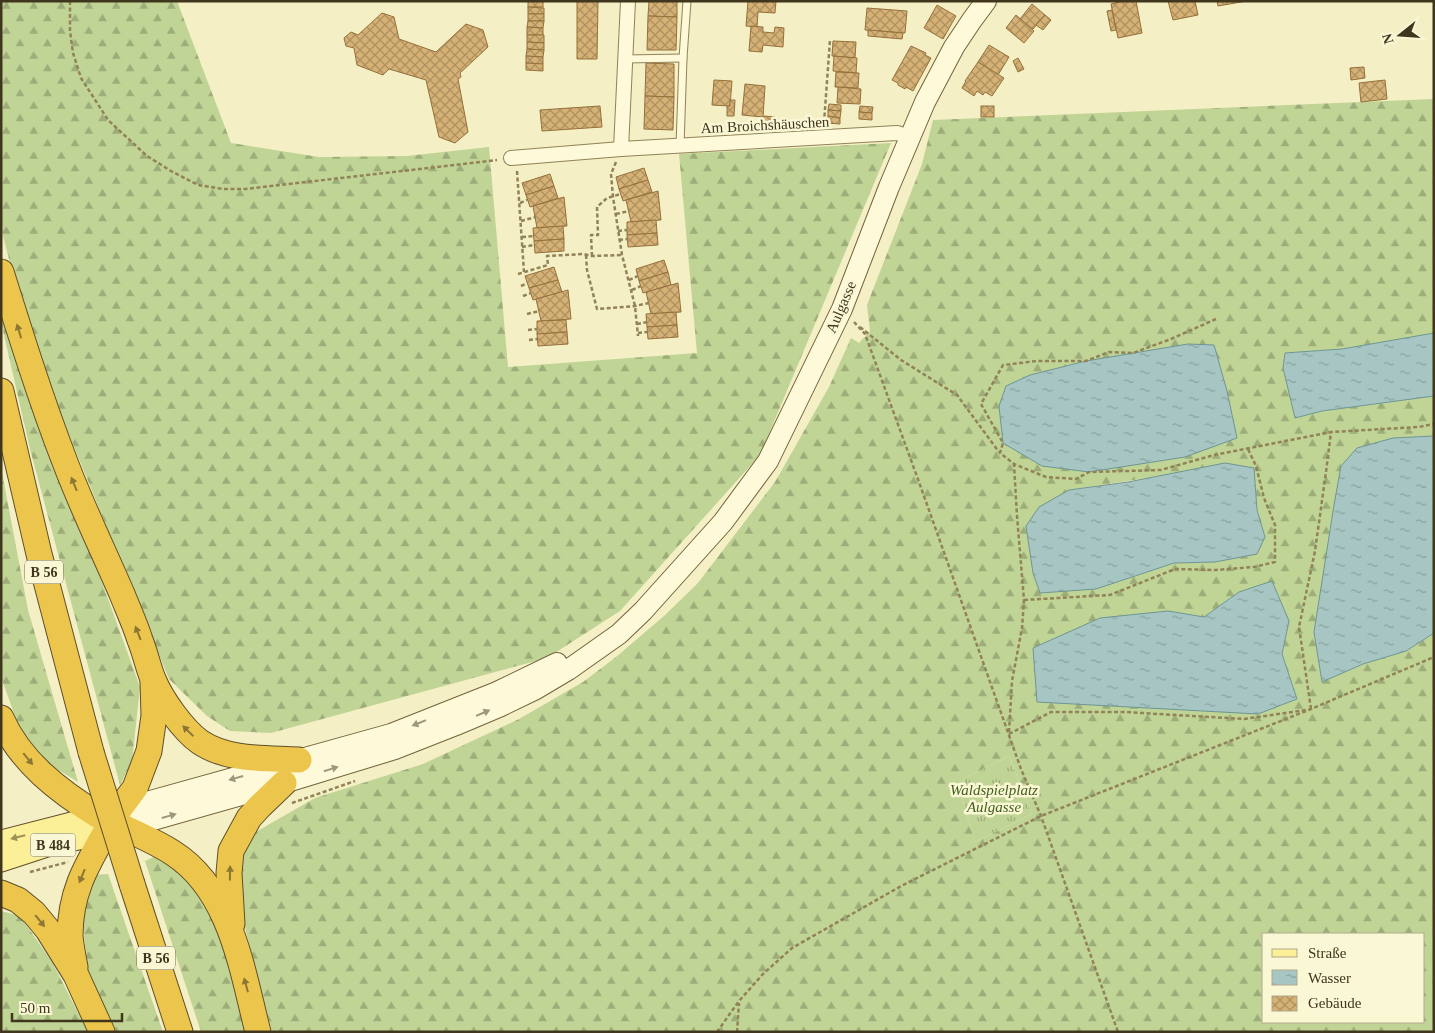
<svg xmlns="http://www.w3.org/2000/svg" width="1435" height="1033" font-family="Georgia,serif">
<defs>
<pattern id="grass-tufts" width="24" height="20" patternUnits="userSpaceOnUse" patternTransform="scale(1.25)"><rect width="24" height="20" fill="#c0d496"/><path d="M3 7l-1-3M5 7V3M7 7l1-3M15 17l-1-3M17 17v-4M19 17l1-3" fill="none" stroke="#9dad7a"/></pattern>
<pattern id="forest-firs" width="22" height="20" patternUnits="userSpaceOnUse" patternTransform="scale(1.25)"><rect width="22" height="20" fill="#c0d496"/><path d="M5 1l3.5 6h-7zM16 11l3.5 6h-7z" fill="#9dad7a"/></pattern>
<pattern id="water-ripples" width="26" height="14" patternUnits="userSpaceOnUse" patternTransform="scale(1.25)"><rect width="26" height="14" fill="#a7c6c3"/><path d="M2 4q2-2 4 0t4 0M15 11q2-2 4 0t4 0" fill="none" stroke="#89a29e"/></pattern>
<pattern id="building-cross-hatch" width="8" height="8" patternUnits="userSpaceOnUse" patternTransform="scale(1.25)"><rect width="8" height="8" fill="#d6b176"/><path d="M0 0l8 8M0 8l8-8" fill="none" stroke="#af9160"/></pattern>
</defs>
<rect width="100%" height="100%" fill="#f4efc4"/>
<polygon fill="url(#grass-tufts)" points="1009,756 1032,814 975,842 960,792 965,778"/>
<g fill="url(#forest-firs)" fill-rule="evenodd">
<polygon points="1,1 177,1 231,143 319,157 407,156 489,147 508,367 697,353 679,154 891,143 760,455 620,611 547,658 271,733 230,731 207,716 169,679 29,337 1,228"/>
<path d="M1434,99V333L1342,349L1285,353L1295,418L1322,411L1434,396V436L1393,438L1314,632L1322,682L1363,664L1406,651L1434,633V1032H272L246,932L240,888V864L254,833L315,798L423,764L519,719L583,682L616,657L664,616L698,583L775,482L829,387L851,338L859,343L870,331L867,305L922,164L933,120ZM1254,468L1257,510L1265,537L1215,562L1174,563L1096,589L1069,490L1172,474ZM1239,592L1289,621L1282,654L1297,699L1168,611L1204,617ZM1009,756L1032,814L975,842L960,792L965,778ZM1264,934H1424V1022H1264Z"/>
<polygon points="1,304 140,687 132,761 120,785 30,449 1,322"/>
<polygon points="1,467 28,610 78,782 47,763 19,727 1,677"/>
<polygon points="160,854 187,876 224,938 248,1032 201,1032 145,861"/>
<polygon points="108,874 163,1032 115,1032 89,982 82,917 89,875"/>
<polygon points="1,911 20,916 52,962 88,1032 1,1032"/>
</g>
<g fill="url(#water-ripples)" stroke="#6c9694">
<polygon points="1434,333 1434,396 1322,411 1295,418 1283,368 1285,353 1342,349"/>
<polygon points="1188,344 1214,345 1227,391 1237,438 1185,457 1089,472 1042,466 1003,443 999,406 1006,386 1030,375 1086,361"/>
<polygon points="1434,436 1434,633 1406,651 1363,664 1322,682 1314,632 1334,505 1341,466 1357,448 1393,438"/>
<polygon points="1225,463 1254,468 1257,510 1265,537 1257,554 1215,562 1174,563 1096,589 1040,593 1033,573 1026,526 1039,507 1069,490 1128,482"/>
<polygon points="1272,581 1289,621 1282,654 1297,699 1258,714 1037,702 1033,648 1100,618 1168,611 1204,617 1239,592"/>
</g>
<g fill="url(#building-cross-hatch)" stroke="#94703a">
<rect x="528" y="1" width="15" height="6"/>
<polygon points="577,1 598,1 597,59 577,59"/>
<polygon points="649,1 677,1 677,17 648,16"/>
<polygon points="748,1 776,1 775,13 758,12 757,27 746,26"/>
<polygon points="1124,1 1136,1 1142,33 1118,38 1111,4"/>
<polygon points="1168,1 1195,1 1198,15 1173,20"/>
<polygon points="1217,1 1247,1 1218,6"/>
<polygon points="1032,4 1045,15 1033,29 1020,19"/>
<polygon points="937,5 956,16 943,39 924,28"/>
<polygon points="528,7 544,8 544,14 528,14"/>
<polygon points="867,8 907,11 905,33 865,30"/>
<polygon points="1112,10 1116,30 1111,31 1107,11"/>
<polygon points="382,13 394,17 399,39 436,52 466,24 483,30 488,47 460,73 461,77 458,79 468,132 455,143 439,137 426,80 389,69 383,75 357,65 354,48 346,46 344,38 351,32 358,35"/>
<rect x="528" y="14" width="16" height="7"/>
<polygon points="1016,15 1034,31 1024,43 1006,28"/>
<polygon points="1045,15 1051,20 1043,30 1036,25"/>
<polygon points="648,16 677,17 676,50 647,50"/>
<polygon points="528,21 544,21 543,28 527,27"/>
<polygon points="751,26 763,27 763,32 774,33 775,27 784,28 783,47 763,45 762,52 749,51"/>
<polygon points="527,27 543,28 543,35 527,35"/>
<polygon points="868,30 903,33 902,39 868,36"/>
<polygon points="527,35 544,35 544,43 527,42"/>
<polygon points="833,41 856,42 855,58 832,56"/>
<polygon points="527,42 544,43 544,50 527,49"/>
<polygon points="989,45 1009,57 998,75 978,62"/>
<polygon points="911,46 926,53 925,55 931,58 913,91 906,87 905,89 898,85 898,83 892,80"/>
<polygon points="527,49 544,50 543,57 526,56"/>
<polygon points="526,56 543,57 543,64 526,63"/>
<polygon points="834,56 857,58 856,73 833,71"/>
<polygon points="1018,58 1024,69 1018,72 1013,61"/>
<polygon points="978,62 1004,78 992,96 985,92 983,95 977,91 974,96 962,88 966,81 965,81"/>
<polygon points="526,63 543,64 543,71 526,70"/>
<polygon points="646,63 674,64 674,97 645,96"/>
<polygon points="1364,67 1365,78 1351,80 1350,68"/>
<polygon points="836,72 859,73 858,88 835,87"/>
<polygon points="714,80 732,81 730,106 712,105"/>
<polygon points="1385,80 1387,99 1361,102 1359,83"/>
<polygon points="745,84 765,86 763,117 742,115"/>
<polygon points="838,87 861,89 860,104 837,103"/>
<polygon points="645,96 674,97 673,130 644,129"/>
<polygon points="730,100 735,100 734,116 727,116 727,106 730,106"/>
<polygon points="829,104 841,105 841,111 828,110"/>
<polygon points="600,106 602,127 542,131 540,110"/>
<polygon points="860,106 873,107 872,113 859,112"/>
<rect x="981" y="106" width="13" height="11"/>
<polygon points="828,110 841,111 840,118 828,116"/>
<polygon points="859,112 872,113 872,120 859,119"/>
<polygon points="764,116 775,117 774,129 762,129"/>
<polygon points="828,116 840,118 840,124 827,123"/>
<polygon points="644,168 648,180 619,189 616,177"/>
<polygon points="550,174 554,186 526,195 522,183"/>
<polygon points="648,180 652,192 623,201 619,189"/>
<polygon points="554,186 558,198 530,207 526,195"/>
<polygon points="658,191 661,220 631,222 626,200"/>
<polygon points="564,197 567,226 537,228 533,206"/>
<polygon points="656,220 657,233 627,235 627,222"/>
<polygon points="563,226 564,239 534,241 533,228"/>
<polygon points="657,233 658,245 628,247 627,235"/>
<polygon points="564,239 564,251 535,253 534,241"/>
<polygon points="664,260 668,272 639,281 636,269"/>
<polygon points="554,267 558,280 529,288 525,276"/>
<polygon points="668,272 671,285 643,293 639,281"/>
<polygon points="558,280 562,292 533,300 529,288"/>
<polygon points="678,283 681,312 651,314 646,292"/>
<polygon points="568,290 571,319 541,321 536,299"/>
<polygon points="676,312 677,325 647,327 646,314"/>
<polygon points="566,320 567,332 537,334 537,321"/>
<polygon points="677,325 678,337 648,339 647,327"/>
<polygon points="567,332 568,344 538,346 537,334"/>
</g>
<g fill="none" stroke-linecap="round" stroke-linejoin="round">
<defs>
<g id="lane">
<polyline points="625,59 683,58"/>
<polyline points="680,146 683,58 687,1"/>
</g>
<g id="street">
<polyline points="621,149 628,1"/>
<polyline points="511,158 621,149 897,133 910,137"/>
</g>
<g id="secondary">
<polyline points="111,812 391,734 497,692 557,663"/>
<polyline points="118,830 284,783 395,749 456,725 501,706 536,689 568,670 619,634 643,611 723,522 768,461 842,309 889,187 925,102 954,47 972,20 986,1"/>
</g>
<g id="primary">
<polyline points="1,841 99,816 109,820"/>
<polyline points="1,861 47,846 105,833 111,824"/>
</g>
<g id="highway">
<path d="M1,272C21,336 41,400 65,462C82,507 103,550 122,594C128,609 135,624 140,640C145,652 148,667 153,679C161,699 183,730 200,742C228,761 267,758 299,760"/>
<polyline points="1,391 39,554 91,752"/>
<path d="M1,718C20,762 60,792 99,816"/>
<polyline points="118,811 135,788 149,751 154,716 153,682"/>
<path d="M125,828C141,836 158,843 173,853C231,890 242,970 258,1032"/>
<polyline points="132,884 180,1032"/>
<polyline points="1,893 18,900 34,913 48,930 76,975 102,1032"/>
<polyline points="232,924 229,873 231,851 249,818 260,806 284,783"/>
<path d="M75,967C73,957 71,947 70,936C70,894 85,868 105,833"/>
</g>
</defs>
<use href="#lane" stroke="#918258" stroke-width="9"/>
<use href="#street" stroke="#918258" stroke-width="16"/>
<use href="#secondary" stroke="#73623b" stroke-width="22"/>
<use href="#primary" stroke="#5f4e2c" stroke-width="23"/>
<use href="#highway" stroke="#5f4e2c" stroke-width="27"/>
<g stroke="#918258" stroke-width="2.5" stroke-dasharray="4 2.5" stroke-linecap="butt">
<polyline points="70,1 70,31 73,53 81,78 108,120 147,156 171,171 198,185 223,189 246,189 497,160"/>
<polyline points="824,123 830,40"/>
<polyline points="616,162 611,174 613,197 622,255 635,306 638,336"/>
<polyline points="517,171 524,272"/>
<polyline points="520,203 527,200"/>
<polyline points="616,214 629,211"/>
<polyline points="521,221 536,217"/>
<polyline points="618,231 627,230"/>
<polyline points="522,237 534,236"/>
<polyline points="619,240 628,239"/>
<polyline points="522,247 534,245"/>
<polyline points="586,255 587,270 597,309 635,306 649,303"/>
<polyline points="592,256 591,235 598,235 597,207 607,198 621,194"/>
<polyline points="518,274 548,265 547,256 583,254 592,256 622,255"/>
<polyline points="629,280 638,276"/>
<polyline points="521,286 528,283"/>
<polyline points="632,290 641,286"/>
<polyline points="523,296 531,293"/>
<polyline points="527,314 539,311"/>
<polyline points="1216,319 1171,339 1133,353 1109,352 1086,361 1037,361 1003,365 981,404 1003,443 1000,453 1014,464 1046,477 1076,479 1089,472 1161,470 1214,455 1331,432 1419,427 1434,424"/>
<polyline points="854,322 865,334 919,482 1021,769 1041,816 1118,1032"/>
<polyline points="637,324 647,322"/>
<polyline points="860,327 901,360 957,395 999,452"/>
<polyline points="528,330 537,329"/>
<polyline points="638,333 647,332"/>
<polyline points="529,340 537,339"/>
<polyline points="1024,600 1110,595 1175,569 1216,570 1254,567 1275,562 1275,525 1264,498 1256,466 1248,449"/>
<polyline points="1311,709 1299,627 1315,551 1326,472 1331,432"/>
<polyline points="1009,732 1012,681 1022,628 1024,600 1017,516 1014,464"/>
<polyline points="1009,734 1051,712 1125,712 1244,719 1306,710"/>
<polyline points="292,803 355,781"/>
<polyline points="30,872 68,862"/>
<polyline points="717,1032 739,1001 763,974 792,948 903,885 1041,816 1311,709 1434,657"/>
<polyline points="737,1032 739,1003"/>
</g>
<use href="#lane" stroke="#fdf9d9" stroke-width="7"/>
<use href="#street" stroke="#fdf9d9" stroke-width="14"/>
<use href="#secondary" stroke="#fdf9d9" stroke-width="20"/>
<use href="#primary" stroke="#fbf098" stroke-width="21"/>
<use href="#highway" stroke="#ecc64c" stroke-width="25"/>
<defs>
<polyline id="highway-bridge" points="91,752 132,884"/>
</defs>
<use href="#highway-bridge" stroke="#5f4e2c" stroke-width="27" stroke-linecap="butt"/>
<use href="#highway-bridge" stroke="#ecc64c" stroke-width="25"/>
</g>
<defs><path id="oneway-solid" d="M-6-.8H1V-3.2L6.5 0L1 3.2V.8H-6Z" transform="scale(1.25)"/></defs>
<g fill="#8d7632">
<use href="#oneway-solid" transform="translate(19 331) rotate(-107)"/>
<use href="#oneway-solid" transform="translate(74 484) rotate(-112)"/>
<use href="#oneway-solid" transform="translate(138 633) rotate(-111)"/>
<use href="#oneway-solid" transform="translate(188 731) rotate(-136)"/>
<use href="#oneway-solid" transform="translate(28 759) rotate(51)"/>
<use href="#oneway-solid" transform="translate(230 873) rotate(-89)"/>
<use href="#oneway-solid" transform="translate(82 876) rotate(112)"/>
<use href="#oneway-solid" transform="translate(40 921) rotate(51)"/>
<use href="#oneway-solid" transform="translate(246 985) rotate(-105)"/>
</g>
<g fill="#9e977b">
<use href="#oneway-solid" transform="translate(483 713) rotate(-23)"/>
<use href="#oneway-solid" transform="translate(419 723) rotate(158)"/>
<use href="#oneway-solid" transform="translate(331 769) rotate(-17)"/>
<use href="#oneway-solid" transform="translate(236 778) rotate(164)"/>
<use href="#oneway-solid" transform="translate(169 816) rotate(-16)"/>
</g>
<use fill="#9e925a" href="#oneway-solid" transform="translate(18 837) rotate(166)"/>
<g text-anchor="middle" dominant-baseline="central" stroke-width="5" stroke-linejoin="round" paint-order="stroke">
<g fill="#faf7d5" stroke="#786f54" stroke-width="1">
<rect x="25" y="560.5" width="38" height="23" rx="4"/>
<rect x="30.5" y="833.5" width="45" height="23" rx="4"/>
<rect x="137" y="946.5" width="38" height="23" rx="4"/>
</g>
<g font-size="14" font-weight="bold" fill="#40351d">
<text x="44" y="572">B 56</text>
<text x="53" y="845">B 484</text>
<text x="156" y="958">B 56</text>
</g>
<g font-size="15" fill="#40351d" stroke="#faf7d5">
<text transform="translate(765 125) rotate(-3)">Am Broichshäuschen</text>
<text transform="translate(841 307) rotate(-67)">Aulgasse</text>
</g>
<g font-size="15" font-style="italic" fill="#435f21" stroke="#faf7d5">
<text x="994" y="790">Waldspielplatz<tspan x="994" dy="17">Aulgasse</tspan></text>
</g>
</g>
<rect width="1435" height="1033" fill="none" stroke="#40351d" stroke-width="5"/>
<rect x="1262" y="933" width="162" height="90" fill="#faf7d5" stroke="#b0a98b"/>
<rect x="1272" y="949" width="25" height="8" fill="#fbf098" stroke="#b0a98b"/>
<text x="1308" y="958" font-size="15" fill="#40351d">Straße</text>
<rect x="1272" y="970" width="25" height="15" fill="url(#water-ripples)" stroke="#b0a98b"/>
<text x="1308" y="983" font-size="15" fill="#40351d">Wasser</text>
<rect x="1272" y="996" width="25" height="15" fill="url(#building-cross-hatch)" stroke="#b0a98b"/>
<text x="1308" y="1008" font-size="15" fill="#40351d">Gebäude</text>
<g transform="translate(1400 35) rotate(253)" stroke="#faf7d5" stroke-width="4" paint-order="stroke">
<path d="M0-4L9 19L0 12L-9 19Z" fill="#40351d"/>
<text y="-8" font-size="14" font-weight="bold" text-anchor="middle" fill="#40351d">N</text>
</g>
<path d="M12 1013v8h110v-8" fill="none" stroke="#40351d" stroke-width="2.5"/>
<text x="20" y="1013" font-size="15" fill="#40351d" stroke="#faf7d5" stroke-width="4" paint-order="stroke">50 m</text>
</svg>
